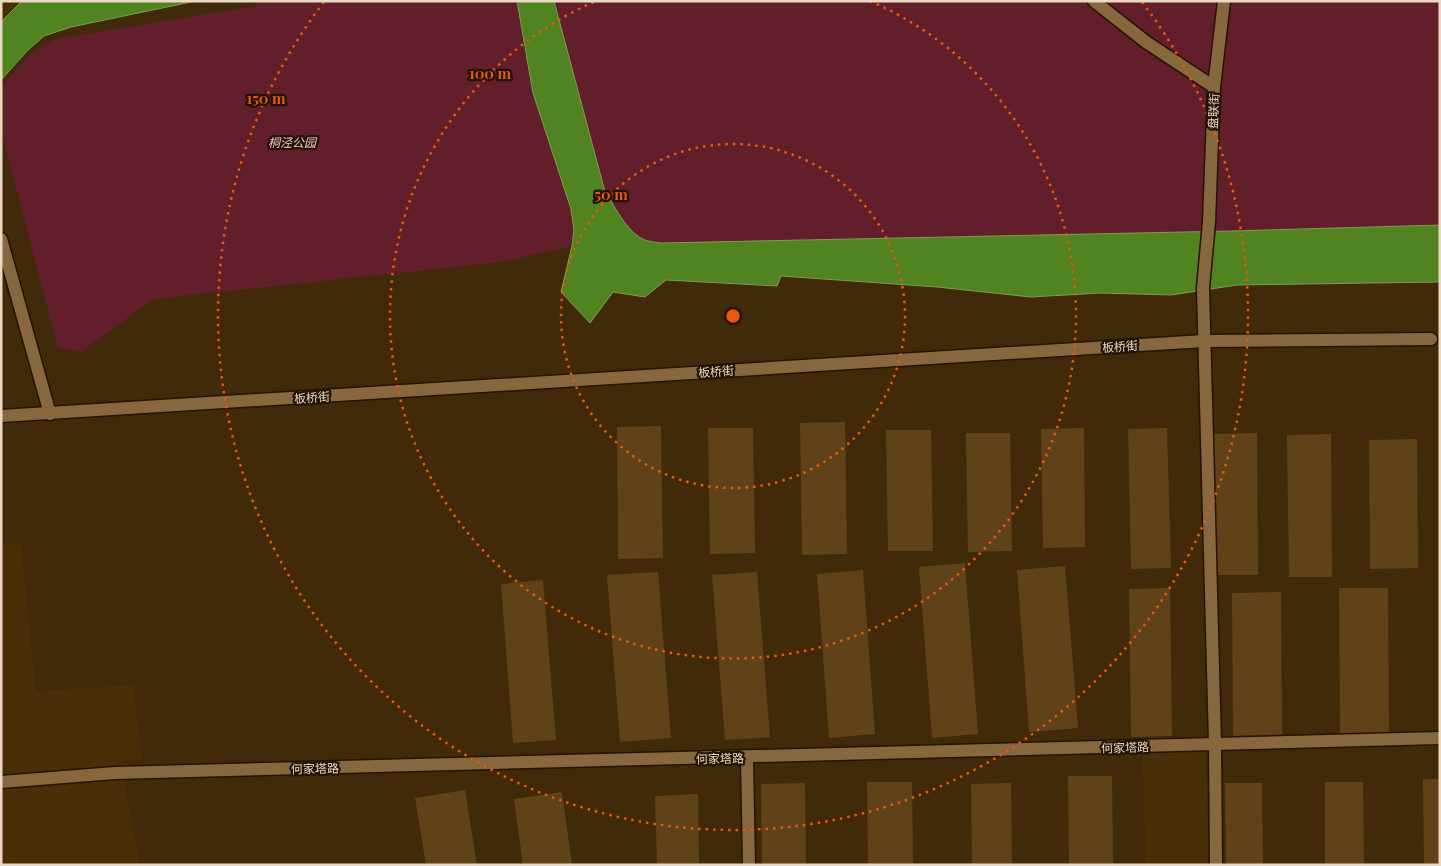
<svg xmlns="http://www.w3.org/2000/svg" width="1441" height="866" font-family="'Playfair Display','Noto Sans SC',serif">
<rect width="100%" height="100%" fill="#402a0a"/>
<g fill="#492f08">
<polygon points="1,1 22,1 1,22"/>
<polygon points="1,544 21,544 36,691 133,685 142,759 120,761 140,865 1,865"/>
<polygon points="1205,740 1209,865 1146,865 1142,744"/>
</g>
<polygon fill="#621f2b" points="255,1 1440,1 1440,225 1232,231 661,243 572,246 501,262 153,299 81,352 58,348 1,130 1,86 30,54 54,39 256,6"/>
<g fill="#518321" stroke="#7f9d52">
<polygon points="22,1 196,1 71,27 44,36 28,50 1,80 1,22"/>
<path d="M517,1H554L604,188C613,204 627,233 645,240C650,242 656,242 661,243L1232,231L1440,225V282L1237,285L1171,295L1100,293L1031,297L937,287L781,276L777,286L666,280L645,297L613,292L590,323L561,292L572,246L574,230L571,209L533,93Z"/>
</g>
<g fill="#5f4218">
<polygon points="845,422 847,554 802,555 800,423"/>
<polygon points="661,426 663,558 618,559 617,427"/>
<polygon points="708,428 753,428 755,553 710,554"/>
<polygon points="1084,428 1085,547 1043,548 1041,429"/>
<polygon points="1167,428 1171,568 1131,569 1128,429"/>
<polygon points="886,430 931,430 933,551 888,551"/>
<polygon points="966,433 1010,433 1012,551 968,552"/>
<polygon points="1257,433 1258,575 1212,575 1211,434"/>
<polygon points="1331,434 1332,577 1289,577 1287,435"/>
<polygon points="1417,439 1418,568 1370,569 1369,440"/>
<polygon points="965,563 978,734 932,738 919,567"/>
<polygon points="1065,566 1078,728 1029,732 1017,570"/>
<polygon points="863,570 875,734 829,738 817,574"/>
<polygon points="658,572 671,738 620,742 607,575"/>
<polygon points="757,572 770,737 725,740 712,575"/>
<polygon points="543,580 556,740 513,743 501,584"/>
<polygon points="1170,588 1172,736 1131,737 1129,589"/>
<polygon points="1339,588 1388,588 1389,733 1340,733"/>
<polygon points="1281,592 1282,735 1233,736 1232,593"/>
<polygon points="1068,776 1112,776 1113,865 1069,865"/>
<polygon points="1423,779 1440,779 1440,865 1424,865"/>
<polygon points="867,782 912,782 913,865 868,865"/>
<polygon points="1325,782 1363,782 1364,865 1325,865"/>
<polygon points="805,783 806,865 762,865 761,784"/>
<polygon points="1011,783 1012,865 972,865 971,784"/>
<polygon points="1225,783 1262,783 1263,865 1226,865"/>
<polygon points="465,790 477,865 426,865 415,798"/>
<polygon points="562,792 572,865 523,865 514,799"/>
<polygon points="698,794 699,865 657,865 655,796"/>
</g>
<g fill="none" stroke-linecap="round" stroke-linejoin="round">
<defs>
<g id="minor">
<polyline points="1094,1 1146,42 1214,87"/>
<polyline points="1,239 50,414"/>
<polyline points="1,416 1204,341 1431,339"/>
<polyline points="747,758 749,865"/>
<polyline points="1,782 115,773 1440,738"/>
<polyline points="1216,865 1215,744 1203,288 1209,222 1214,87 1224,1"/>
</g>
</defs>
<use href="#minor" stroke="#231401" stroke-width="15"/>
<use href="#minor" stroke="#86673e" stroke-width="12"/>
</g>
<g fill="none" stroke="#e8590c" stroke-width="2.5" stroke-dasharray="2.5 5">
<circle cx="733" cy="316" r="172"/>
<path d="M870 1A343 343 0 1 1 596 1"/>
<path d="M1142 2A515 515 0 1 1 324 2"/>
</g>
<g text-anchor="middle" dominant-baseline="central" stroke-width="4.5" stroke-linejoin="round" paint-order="stroke">
<g font-size="12" fill="#ebd9c3" stroke="#211404">
<text transform="translate(1213 111) rotate(-88)">盘联街</text>
<text transform="translate(1120 346) rotate(-4)">板桥街</text>
<text transform="translate(716 371) rotate(-4)">板桥街</text>
<text transform="translate(312 397) rotate(-4)">板桥街</text>
<text transform="translate(1125 747) rotate(-2)">何家塔路</text>
<text transform="translate(720 758) rotate(-1)">何家塔路</text>
<text transform="translate(315 768) rotate(-1)">何家塔路</text>
</g>
<g font-size="12" font-style="italic" fill="#fac0c5" stroke="#211404">
<text x="292" y="142">桐泾公园</text>
</g>
</g>
<circle cx="733" cy="316" r="8" fill="#e8590c" stroke="#211404" stroke-width="2.5"/>
<g font-size="15" text-anchor="middle" font-weight="bold" fill="#e8590c" stroke="#211404" stroke-width="4.5" stroke-linejoin="round" paint-order="stroke">
<text x="490" y="79">100 m</text>
<text x="266" y="104">150 m</text>
<text x="611" y="200">50 m</text>
</g>
<rect width="1441" height="866" fill="none" stroke="#ebd9c3" stroke-width="5"/>
</svg>
